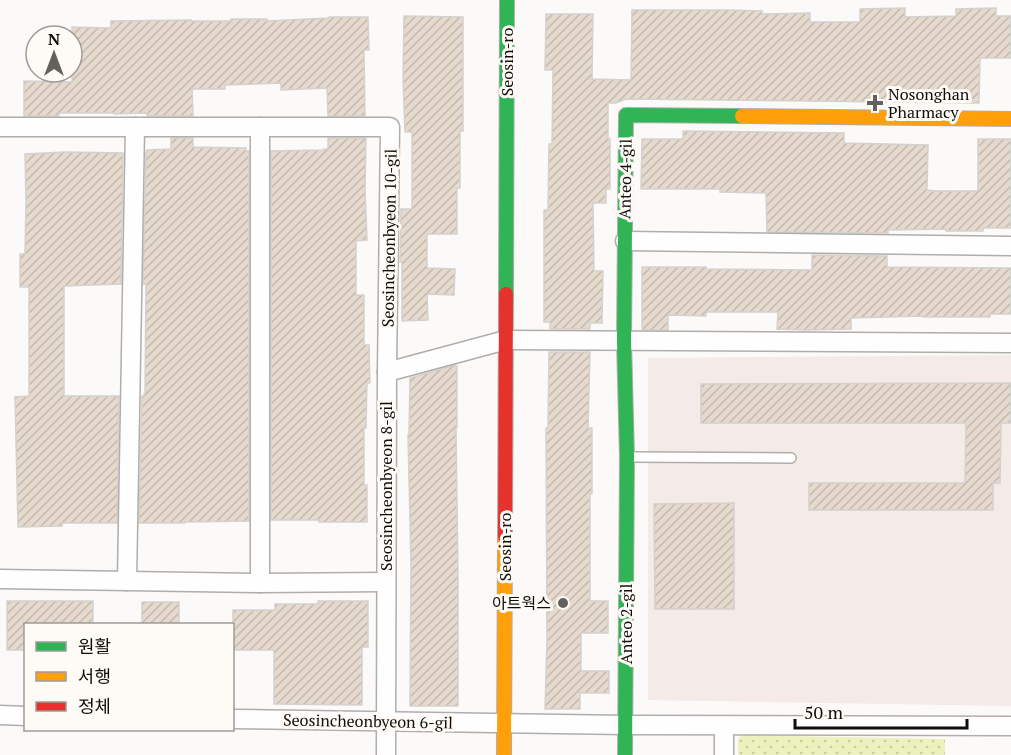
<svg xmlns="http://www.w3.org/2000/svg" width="1011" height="755" font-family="'PT Serif','Noto Sans KR',serif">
<defs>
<pattern id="grass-dots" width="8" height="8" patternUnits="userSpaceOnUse" patternTransform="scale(1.5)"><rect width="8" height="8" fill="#edf1bd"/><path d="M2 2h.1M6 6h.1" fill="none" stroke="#cacda1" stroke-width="1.8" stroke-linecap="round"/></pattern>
<pattern id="building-hatch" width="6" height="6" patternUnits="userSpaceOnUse" patternTransform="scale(1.5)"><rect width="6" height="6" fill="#e6d9cd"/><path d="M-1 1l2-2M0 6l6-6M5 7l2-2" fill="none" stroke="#c4b9af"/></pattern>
</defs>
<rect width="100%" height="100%" fill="#fcfaf8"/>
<polygon fill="#f4eae7" points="1011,355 1011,706 648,700 648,358"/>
<polygon fill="url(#grass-dots)" points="743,735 945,739 945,755 738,755 738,739"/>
<g fill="url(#building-hatch)" stroke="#d4d1ce" stroke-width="1.5">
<polygon points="905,8 905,17 956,16 956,9 996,8 996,16 1011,16 1011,58 980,58 979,103 626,99 616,103 608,103 608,139 610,139 610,189 606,189 606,203 593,203 594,271 603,271 602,323 590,323 590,329 550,329 550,322 544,322 544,210 548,210 549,144 552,144 553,70 545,70 546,14 593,14 592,79 631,80 632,10 729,10 762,11 762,14 810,13 810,22 860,22 860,9"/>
<polygon points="404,16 463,17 463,131 460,131 460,188 457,188 457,234 427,234 427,268 455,269 454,295 427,294 428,320 402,321 402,262 400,262 401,209 412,209 412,132 405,132 403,80"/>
<polygon points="329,17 368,17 369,50 364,50 365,116 328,116 327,88 281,90 281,83 225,85 225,89 192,89 193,116 147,116 147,113 114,114 114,113 59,113 59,116 24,116 24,81 72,82 72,27 111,28 111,21 191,20 191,21 231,21 231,19 267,19 267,21 329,18"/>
<polygon points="683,131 844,133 844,143 928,145 927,190 935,191 978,191 978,139 1011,139 1011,228 983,228 983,231 946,231 946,229 888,230 888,233 767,232 766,193 720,192 720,189 641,189 642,139 683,139"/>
<polygon points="171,138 193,138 193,147 246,148 246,151 249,151 249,521 185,522 185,523 139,523 142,396 144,396 144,394 145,394 146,284 143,284 146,153 147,150 171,149"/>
<polygon points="328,138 366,138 365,189 367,240 356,241 356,295 364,295 364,345 369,345 370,383 367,383 366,428 364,428 364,485 367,485 367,522 319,522 319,520 271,520 271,151 324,150 324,149 328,149"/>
<polygon points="65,152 123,153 121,284 64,286 64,396 119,396 117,523 62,523 62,526 18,527 15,397 29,396 29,287 20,287 20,254 25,254 26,202 25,154"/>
<polygon points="812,255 887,256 887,267 1011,268 1011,314 990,314 990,317 923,317 923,316 851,318 851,329 806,330 777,329 778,312 706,312 706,316 668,315 668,330 642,330 642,267 706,267 706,269 812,270"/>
<polygon points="549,352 590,352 588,428 592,428 592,494 590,494 590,601 608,601 608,633 581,633 581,671 609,671 609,693 580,693 580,709 545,709 547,640 546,428 548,428"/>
<polygon points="455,365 457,366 457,427 456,427 458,574 458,706 410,706 411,565 408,435 409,435 410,378"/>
<polygon points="1011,383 1011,423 1001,423 1000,483 993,483 993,510 809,510 809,483 965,483 966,423 701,423 701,384"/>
<polygon points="734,503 734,609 655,609 654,504"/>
<polygon points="7,601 93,601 93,624 26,624 26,650 7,650"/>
<polygon points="318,601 368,601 368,647 362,647 362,705 274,704 274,650 233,650 233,610 275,610 275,604 318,604"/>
<rect x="142" y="602" width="37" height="22"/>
</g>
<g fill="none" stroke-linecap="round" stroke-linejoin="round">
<defs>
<polyline id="lane" points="629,457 791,458"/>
<g id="street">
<polyline points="0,127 390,127 387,372 386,755"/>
<polyline points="260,127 260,583"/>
<polyline points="625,241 1011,246"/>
<polyline points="387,372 506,340 1011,343"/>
<polyline points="0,579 260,583 386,582"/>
<polyline points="127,581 135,127"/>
<polyline points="0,715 26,716"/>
<polyline points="232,719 626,725 1011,726"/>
<polyline points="724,726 724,755"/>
</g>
<g id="fast">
<polyline points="506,294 507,0"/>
<polyline points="625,755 627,457 624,341 626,115 742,116"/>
</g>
<g id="slow">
<polyline points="742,116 1011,119"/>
<polyline points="504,755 505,536"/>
</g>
<polyline id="jam" points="505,536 506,294"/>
</defs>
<use href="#lane" stroke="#b0adaa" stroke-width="12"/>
<use href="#street" stroke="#b0adaa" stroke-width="21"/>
<use href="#fast" stroke="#b0adaa" stroke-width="16"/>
<use href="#slow" stroke="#b0adaa" stroke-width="16"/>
<use href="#jam" stroke="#b0adaa" stroke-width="16"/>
<use href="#lane" stroke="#fffefe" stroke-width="9"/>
<use href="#street" stroke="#fffefe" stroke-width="18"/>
<use href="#fast" stroke="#30b455" stroke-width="14"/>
<use href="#slow" stroke="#ff9f0a" stroke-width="14"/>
<use href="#jam" stroke="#e5322d" stroke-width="14"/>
</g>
<g fill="#63605d" stroke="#fefaf6" stroke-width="2">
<path d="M872 94h6v6h6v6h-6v6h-6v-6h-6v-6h6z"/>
<circle cx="563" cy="603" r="6"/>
</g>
<g text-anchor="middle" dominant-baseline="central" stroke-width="6" stroke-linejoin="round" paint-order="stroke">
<g font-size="16" fill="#100d0a" stroke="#fefaf6">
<text transform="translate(507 62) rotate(-90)">Seosin-ro</text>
<text transform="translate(625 179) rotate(-89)">Anteo 4-gil</text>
<text transform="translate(389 238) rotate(-89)">Seosincheonbyeon 10-gil</text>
<text transform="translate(386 486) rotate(-90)">Seosincheonbyeon 8-gil</text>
<text transform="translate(505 547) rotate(-90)">Seosin-ro</text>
<text transform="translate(626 624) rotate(-90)">Anteo 2-gil</text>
<text transform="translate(368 721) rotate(1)">Seosincheonbyeon 6-gil</text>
</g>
<g font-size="16" fill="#100d0a" stroke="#fefaf6" text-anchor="start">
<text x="888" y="94">Nosonghan<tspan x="888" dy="18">Pharmacy</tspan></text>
<text x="551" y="603" text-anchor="end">아트웍스</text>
</g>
</g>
<rect x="24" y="623" width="210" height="108" fill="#fefaf6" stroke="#9f9b98" stroke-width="1.5"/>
<rect x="36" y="642" width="30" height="9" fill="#30b455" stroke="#9f9b98" stroke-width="1.5"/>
<text x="78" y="653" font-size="18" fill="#100d0a">원활</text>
<rect x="36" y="672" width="30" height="9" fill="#ff9f0a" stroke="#9f9b98" stroke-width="1.5"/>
<text x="78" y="683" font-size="18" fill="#100d0a">서행</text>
<rect x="36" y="702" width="30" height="9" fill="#e5322d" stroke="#9f9b98" stroke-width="1.5"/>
<text x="78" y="713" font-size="18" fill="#100d0a">정체</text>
<g transform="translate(54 54)"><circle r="28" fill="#fefaf6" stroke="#9f9b98" stroke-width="1.5"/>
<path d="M0-4.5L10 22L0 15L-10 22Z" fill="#63605d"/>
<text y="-9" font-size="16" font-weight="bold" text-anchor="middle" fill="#100d0a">N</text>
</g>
<path d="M795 719v9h172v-9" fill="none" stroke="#100d0a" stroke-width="3"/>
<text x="804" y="719" font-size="18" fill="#100d0a" stroke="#fefaf6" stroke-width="4.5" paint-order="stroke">50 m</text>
</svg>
